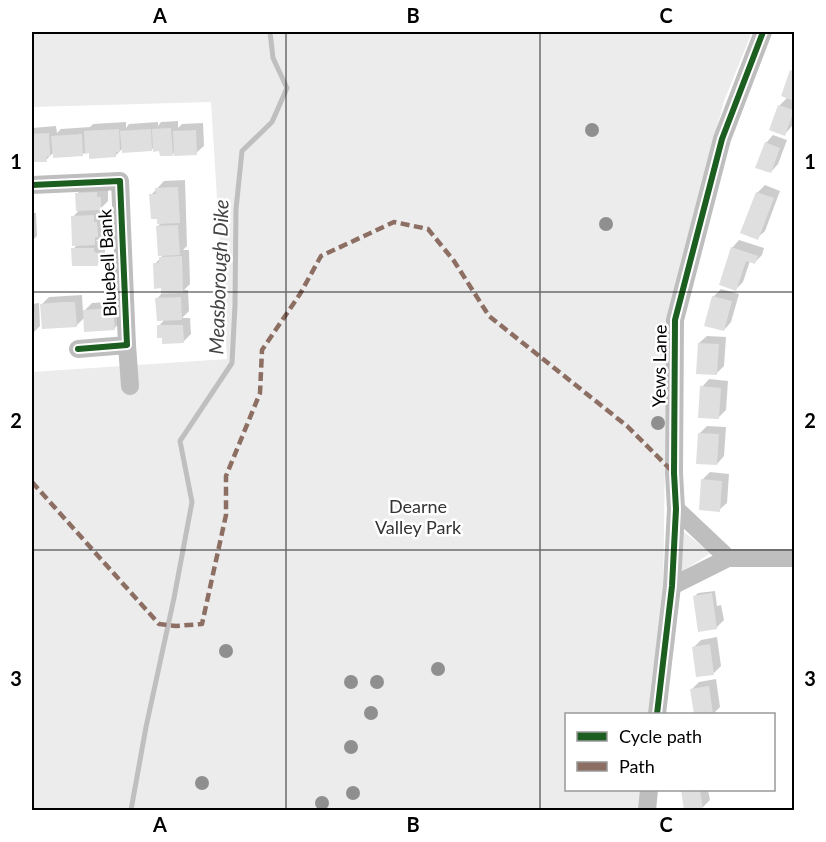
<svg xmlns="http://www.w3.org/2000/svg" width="826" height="842" font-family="Lato,sans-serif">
	<rect width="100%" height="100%" fill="#fff"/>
	<g fill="#ececec">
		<polygon points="32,32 752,32 724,101 667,319 663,599 650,714 566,714 566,790 642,790 639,810 32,810 32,372 227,359 211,102 32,107"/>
		<polygon points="680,529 711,553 681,572"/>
	</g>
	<g fill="#0003">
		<polygon points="794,68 794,119 792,126 785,134 771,129 780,105 788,97 792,71"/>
		<polygon points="178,121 178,128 182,124 203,123 204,146 196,153 176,151 172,155 155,146 151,150 123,148 115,156 90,152 82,154 54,152 46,160 32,161 32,128 56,126 57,133 61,129 90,127 93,124 126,122 126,128 129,124 158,122 158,126 161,122"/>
		<polygon points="773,135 787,140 778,164 771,172 766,143"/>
		<polygon points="185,180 187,246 183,250 189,250 190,284 184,290 188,290 189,311 182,318 190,318 191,334 183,342 159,326 165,319 157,299 162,293 155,264 164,254 158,226 162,222 151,195 164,181"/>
		<polygon points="765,185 780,191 765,231 757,238 757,193"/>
		<polygon points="84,186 108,190 108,201 101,208 101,215 104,215 105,228 102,231 102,236 96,241 101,241 101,245 105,246 105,257 97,264 73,249 78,244 73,217 80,209 77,194"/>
		<polygon points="32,213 36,213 37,236 32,241"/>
		<polygon points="739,240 764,248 762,255 755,262 750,261 743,282 736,289 732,248"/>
		<polygon points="721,289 739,294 731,322 724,330 713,297"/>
		<polygon points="82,295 83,312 92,303 120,301 121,321 114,329 85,317 76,326 42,304 49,297"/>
		<polygon points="39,303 40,326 32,334 32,304"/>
		<polygon points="707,336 726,337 724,366 716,374 699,343"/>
		<polygon points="709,379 728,381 726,410 719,417 702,387"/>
		<polygon points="707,426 726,427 724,456 717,464 699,434"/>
		<polygon points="710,472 729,474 727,503 719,510 702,480"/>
		<polygon points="715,591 717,606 721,605 724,620 716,628 695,596 698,593"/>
		<polygon points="717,637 721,666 714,673 693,648 701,640"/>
		<polygon points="716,679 720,707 713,714 695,714 692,689 699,682"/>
		<polygon points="683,790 708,790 710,800 702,808 686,810"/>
	</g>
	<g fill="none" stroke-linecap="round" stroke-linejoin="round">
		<polyline stroke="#bfbfbf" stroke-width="5" points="131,810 146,727 174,598 192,502 180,441 232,363 235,305 236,209 242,151 272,122 287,88 273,58 270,32"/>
	</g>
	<g fill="#dfdfdf">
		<polygon points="790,70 794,71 794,101 781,96"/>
		<polygon points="778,105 794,110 785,136 769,130"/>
		<polygon points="171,128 173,156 160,156 159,151 153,152 152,129"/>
		<polygon points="119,129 120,152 116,152 116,157 89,159 89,153 85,154 84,131"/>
		<polygon points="151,129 152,151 122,153 120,131"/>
		<polygon points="196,130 197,155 174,156 173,131"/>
		<polygon points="49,133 50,156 46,157 47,162 32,162 32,134"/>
		<polygon points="82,134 83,156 53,158 51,136"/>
		<polygon points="765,142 780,148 771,173 755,168"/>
		<polygon points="178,187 180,223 157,224 157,219 151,219 149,194 156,194 155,188"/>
		<polygon points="97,192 97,197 101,197 101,210 76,211 75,193"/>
		<polygon points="756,192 774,198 758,240 740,233"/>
		<polygon points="94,215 94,222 97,222 98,237 95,237 95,245 72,246 71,216"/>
		<polygon points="178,225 180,255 158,256 156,226"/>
		<polygon points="731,247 758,256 755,264 746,261 736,291 719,285"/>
		<polygon points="71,248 94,248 94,252 98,253 98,266 72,266"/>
		<polygon points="182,256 183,293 161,294 161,288 154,289 153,263 159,263 159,257"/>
		<polygon points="712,296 732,301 724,331 704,326"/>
		<polygon points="181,297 182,320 157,321 155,298"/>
		<polygon points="63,302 75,302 77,327 42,329 40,304"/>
		<polygon points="113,308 115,330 84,332 83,310"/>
		<polygon points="157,325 183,325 184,343 162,344 162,338 157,338"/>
		<polygon points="793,327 794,327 794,344 792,344"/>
		<polygon points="698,343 719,344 717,375 696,374"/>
		<polygon points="700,386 721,388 719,419 698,418"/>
		<polygon points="698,433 719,434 717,465 696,464"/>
		<polygon points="701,479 722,481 720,512 699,510"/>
		<polygon points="712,593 717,629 698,632 693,596"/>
		<polygon points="710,644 714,675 696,677 692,647"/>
		<polygon points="709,686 713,714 694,714 690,689"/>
		<polygon points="681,790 700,790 703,809 684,810"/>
	</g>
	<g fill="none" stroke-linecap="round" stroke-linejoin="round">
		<g stroke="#bebebe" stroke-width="18">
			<polyline points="32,185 120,181 127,345 78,349"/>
			<polyline points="127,345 130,386"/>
			<polyline points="676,509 728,558"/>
			<polyline points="672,586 728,558 794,558"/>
			<polyline points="657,714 672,586 676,509 674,473 675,320 722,139 763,32"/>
			<polyline points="647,810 649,790"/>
		</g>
		<polyline stroke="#8d6e63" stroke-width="4.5" stroke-dasharray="9 4.5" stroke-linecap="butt" points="32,482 159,624 176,626 202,624 226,515 226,476 260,393 262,350 300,294 321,256 394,222 428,229 454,261 489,316 627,426 674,473"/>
		<g stroke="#fff" stroke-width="10">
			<g id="cycleway">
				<polyline points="32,185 120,181 127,345 78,349"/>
				<polyline points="657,714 672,586 676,509 674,473 675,320 722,139 763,32"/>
			</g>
		</g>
		<use href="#cycleway" stroke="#1b5e20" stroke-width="6"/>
	</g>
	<g fill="#8f8f8f">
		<circle cx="592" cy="130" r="7"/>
		<circle cx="606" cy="224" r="7"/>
		<circle cx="658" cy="423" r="7"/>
		<circle cx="226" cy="651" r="7"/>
		<circle cx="438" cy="669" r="7"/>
		<circle cx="351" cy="682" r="7"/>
		<circle cx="377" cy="682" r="7"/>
		<circle cx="371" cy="713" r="7"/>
		<circle cx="351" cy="747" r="7"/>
		<circle cx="202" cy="783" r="7"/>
		<circle cx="353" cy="793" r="7"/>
		<circle cx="322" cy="803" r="7"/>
	</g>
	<path fill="none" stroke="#000" stroke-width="1.5" stroke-opacity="0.55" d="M 286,32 L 286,810M 540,32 L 540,810M 32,292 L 794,292M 32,550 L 794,550"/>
	<g text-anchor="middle" stroke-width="5" stroke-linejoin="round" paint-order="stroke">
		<g font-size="18" fill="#000" stroke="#fff">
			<text transform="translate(108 263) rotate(-93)" y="6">Bluebell Bank</text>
			<text transform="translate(660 366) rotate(-89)" y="6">Yews Lane</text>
		</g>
		<g font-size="18" fill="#333" stroke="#fff">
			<text x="418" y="513">Dearne<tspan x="418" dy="21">Valley Park</tspan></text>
		</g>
		<g font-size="20" font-style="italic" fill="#444" stroke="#fff">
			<text transform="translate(219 277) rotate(-88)" y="7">Measborough Dike</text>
		</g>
	</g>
	<rect width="826" height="842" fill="none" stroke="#ffffff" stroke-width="66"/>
	<rect x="565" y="713" width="210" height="78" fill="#ffffff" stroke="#999999" stroke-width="1.5"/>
	<rect x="577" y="732" width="30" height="9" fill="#1b5e20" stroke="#999999" stroke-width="1.5"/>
	<text x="619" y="743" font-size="18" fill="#000000">Cycle path</text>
	<rect x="577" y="762" width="30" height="9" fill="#8d6e63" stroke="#999999" stroke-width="1.5"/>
	<text x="619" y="773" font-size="18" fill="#000000">Path</text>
	<rect x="33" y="33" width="760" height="776" fill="none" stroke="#000" stroke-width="2"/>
	<g font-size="20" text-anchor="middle" font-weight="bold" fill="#000">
		<text x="160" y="23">A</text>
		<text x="413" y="23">B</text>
		<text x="666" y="23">C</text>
		<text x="16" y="169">1</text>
		<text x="810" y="169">1</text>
		<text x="16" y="428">2</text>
		<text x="810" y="428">2</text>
		<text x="16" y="686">3</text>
		<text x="810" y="686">3</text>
		<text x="160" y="832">A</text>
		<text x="413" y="832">B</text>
		<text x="666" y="832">C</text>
	</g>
</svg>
